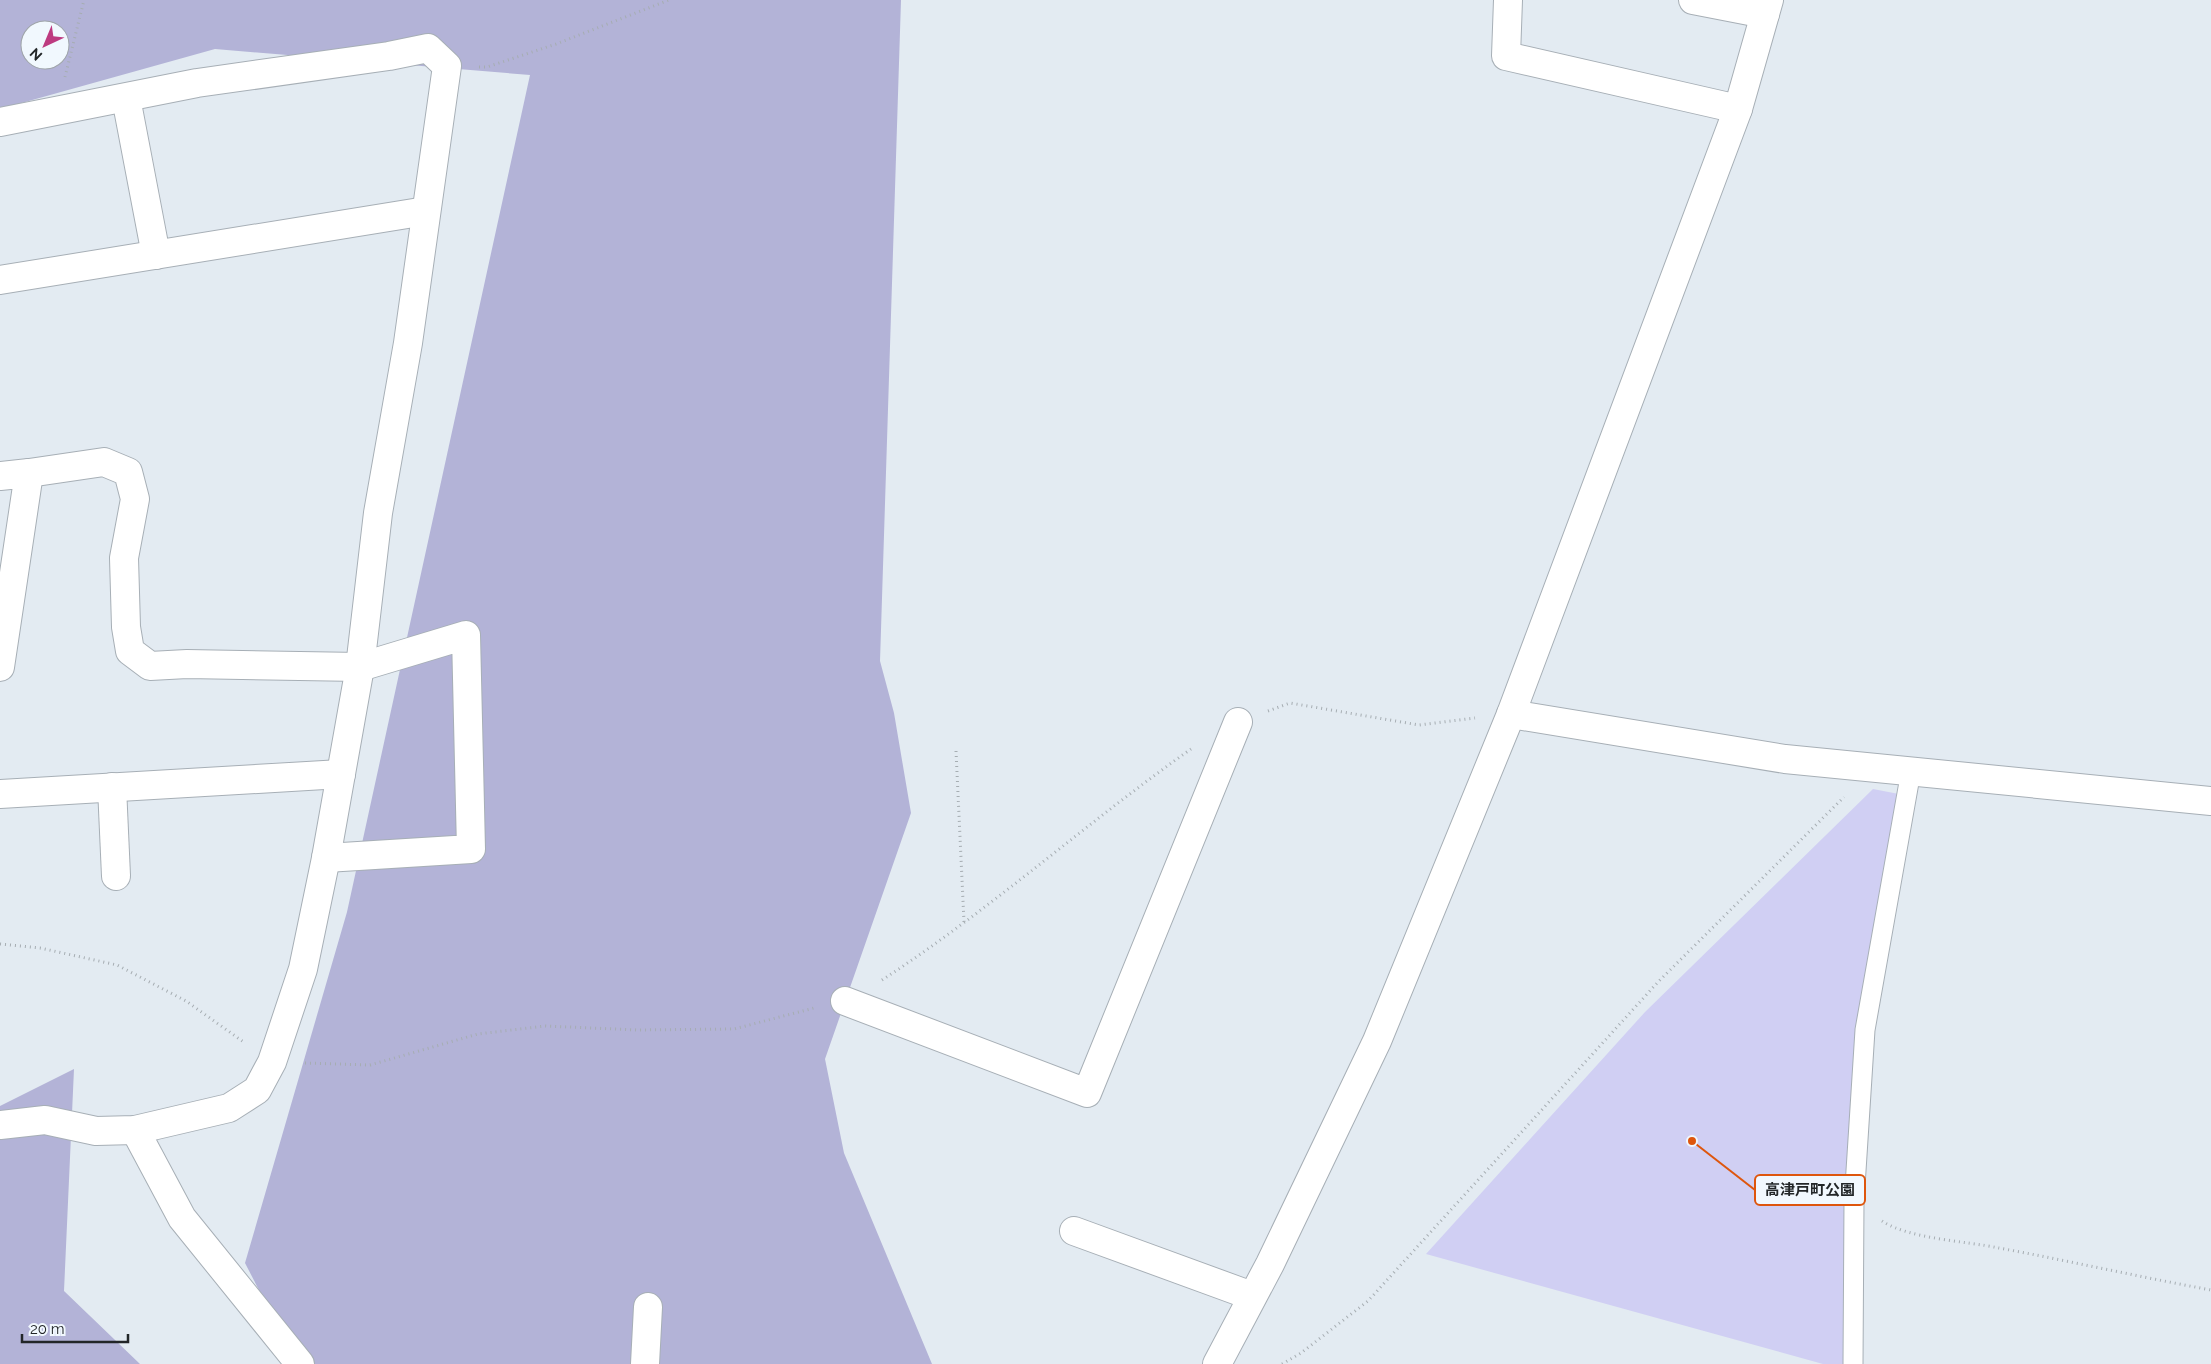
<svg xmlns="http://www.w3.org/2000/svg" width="2211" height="1364" font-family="Raleway,'Noto Sans JP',sans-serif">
	<rect width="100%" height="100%" fill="#e3ebf2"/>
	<polygon fill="#d0cff3" points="1873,789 1904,795 1859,1029 1847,1364 1823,1364 1426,1254 1645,1012"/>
	<g fill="#b3b3d7" fill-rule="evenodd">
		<path d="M 0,0 L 901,0 L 880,661 L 894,713 L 911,813 L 825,1059 L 844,1153 L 932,1364 L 297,1364 L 245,1263 L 347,912 L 530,75 L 215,49 L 0,109 ZM 30,30 L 60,30 L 60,60 L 30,60 Z"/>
		<polygon points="74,1069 64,1291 140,1364 0,1364 0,1106"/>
	</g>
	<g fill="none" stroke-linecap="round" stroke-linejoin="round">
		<g stroke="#a7afb6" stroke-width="21">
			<polyline id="lane" points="1853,1364 1854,1202 1865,1030 1911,771"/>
		</g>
		<g stroke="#a7afb6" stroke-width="30">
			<g id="street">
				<polyline points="1508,0 1506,56 1738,109"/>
				<polyline points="1693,0 1765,14"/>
				<polyline points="126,98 156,255"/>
				<polyline points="0,122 197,83 389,56 428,48 447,66 408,343 378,513 360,667 326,858 303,969 272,1062 257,1090 229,1108 135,1130 96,1131 45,1120 0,1125"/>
				<polyline points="0,280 426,211"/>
				<polyline points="29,473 104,462 128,472 135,499 124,558 126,627 130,651 150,666 187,664 360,667 466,635 471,849 326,858"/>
				<polyline points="0,476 29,473 0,667"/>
				<polyline points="1511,714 1785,759 2211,801"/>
				<polyline points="112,787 116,876"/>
				<polyline points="0,794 341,774"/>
				<polyline points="845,1001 1087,1093 1238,722"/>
				<polyline points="135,1130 182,1218 300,1364"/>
				<polyline points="1074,1231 1252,1296"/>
				<polyline points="645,1364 648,1307"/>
				<polyline points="1217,1364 1270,1264 1377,1041 1511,714 1738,109 1769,0"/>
			</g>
		</g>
		<g stroke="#a6adb2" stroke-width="3" stroke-dasharray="1 4" stroke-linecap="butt">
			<polyline points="479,67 487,67 556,44 669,0"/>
			<polyline points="65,77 84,0"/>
			<polyline points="1268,711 1290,703 1419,725 1475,718"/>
			<polyline points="956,751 964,922"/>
			<polyline points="0,944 40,948 117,965 186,1001 245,1043"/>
			<path d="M 882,980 C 990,910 1086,823 1191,749"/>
			<polyline points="305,1063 370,1065 478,1034 545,1026 638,1030 734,1029 814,1008"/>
			<path d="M 1882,1221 C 1909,1239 1966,1241 1999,1248 C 2070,1261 2140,1277 2211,1290"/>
			<polyline points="1282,1364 1301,1353 1368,1301 1658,982 1844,797"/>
		</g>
		<use href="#lane" stroke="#fff" stroke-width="19"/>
		<use href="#street" stroke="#fff" stroke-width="28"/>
	</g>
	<path fill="none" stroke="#de560d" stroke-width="2" d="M1692 1141L1755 1190"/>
	<circle fill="#de560d" stroke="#f1f8fe" stroke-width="2" cx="1692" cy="1141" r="5"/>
	<rect fill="#f1f8fe" stroke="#de560d" stroke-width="2" x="1755" y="1175" width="110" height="30" rx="5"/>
	<g font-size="15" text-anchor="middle" font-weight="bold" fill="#222628">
		<text x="1810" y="1195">高津戸町公園</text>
	</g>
	<g transform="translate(45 45) rotate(224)"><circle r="24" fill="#f1f8fe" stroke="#9ea4a8"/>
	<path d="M0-4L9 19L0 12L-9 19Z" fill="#bd3a80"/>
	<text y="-8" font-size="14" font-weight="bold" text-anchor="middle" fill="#222628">N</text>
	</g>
	<path d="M22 1334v8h106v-8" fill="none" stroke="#222628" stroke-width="2.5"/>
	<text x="30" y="1334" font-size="15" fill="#222628" stroke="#f1f8fe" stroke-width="4" paint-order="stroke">20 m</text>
</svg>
